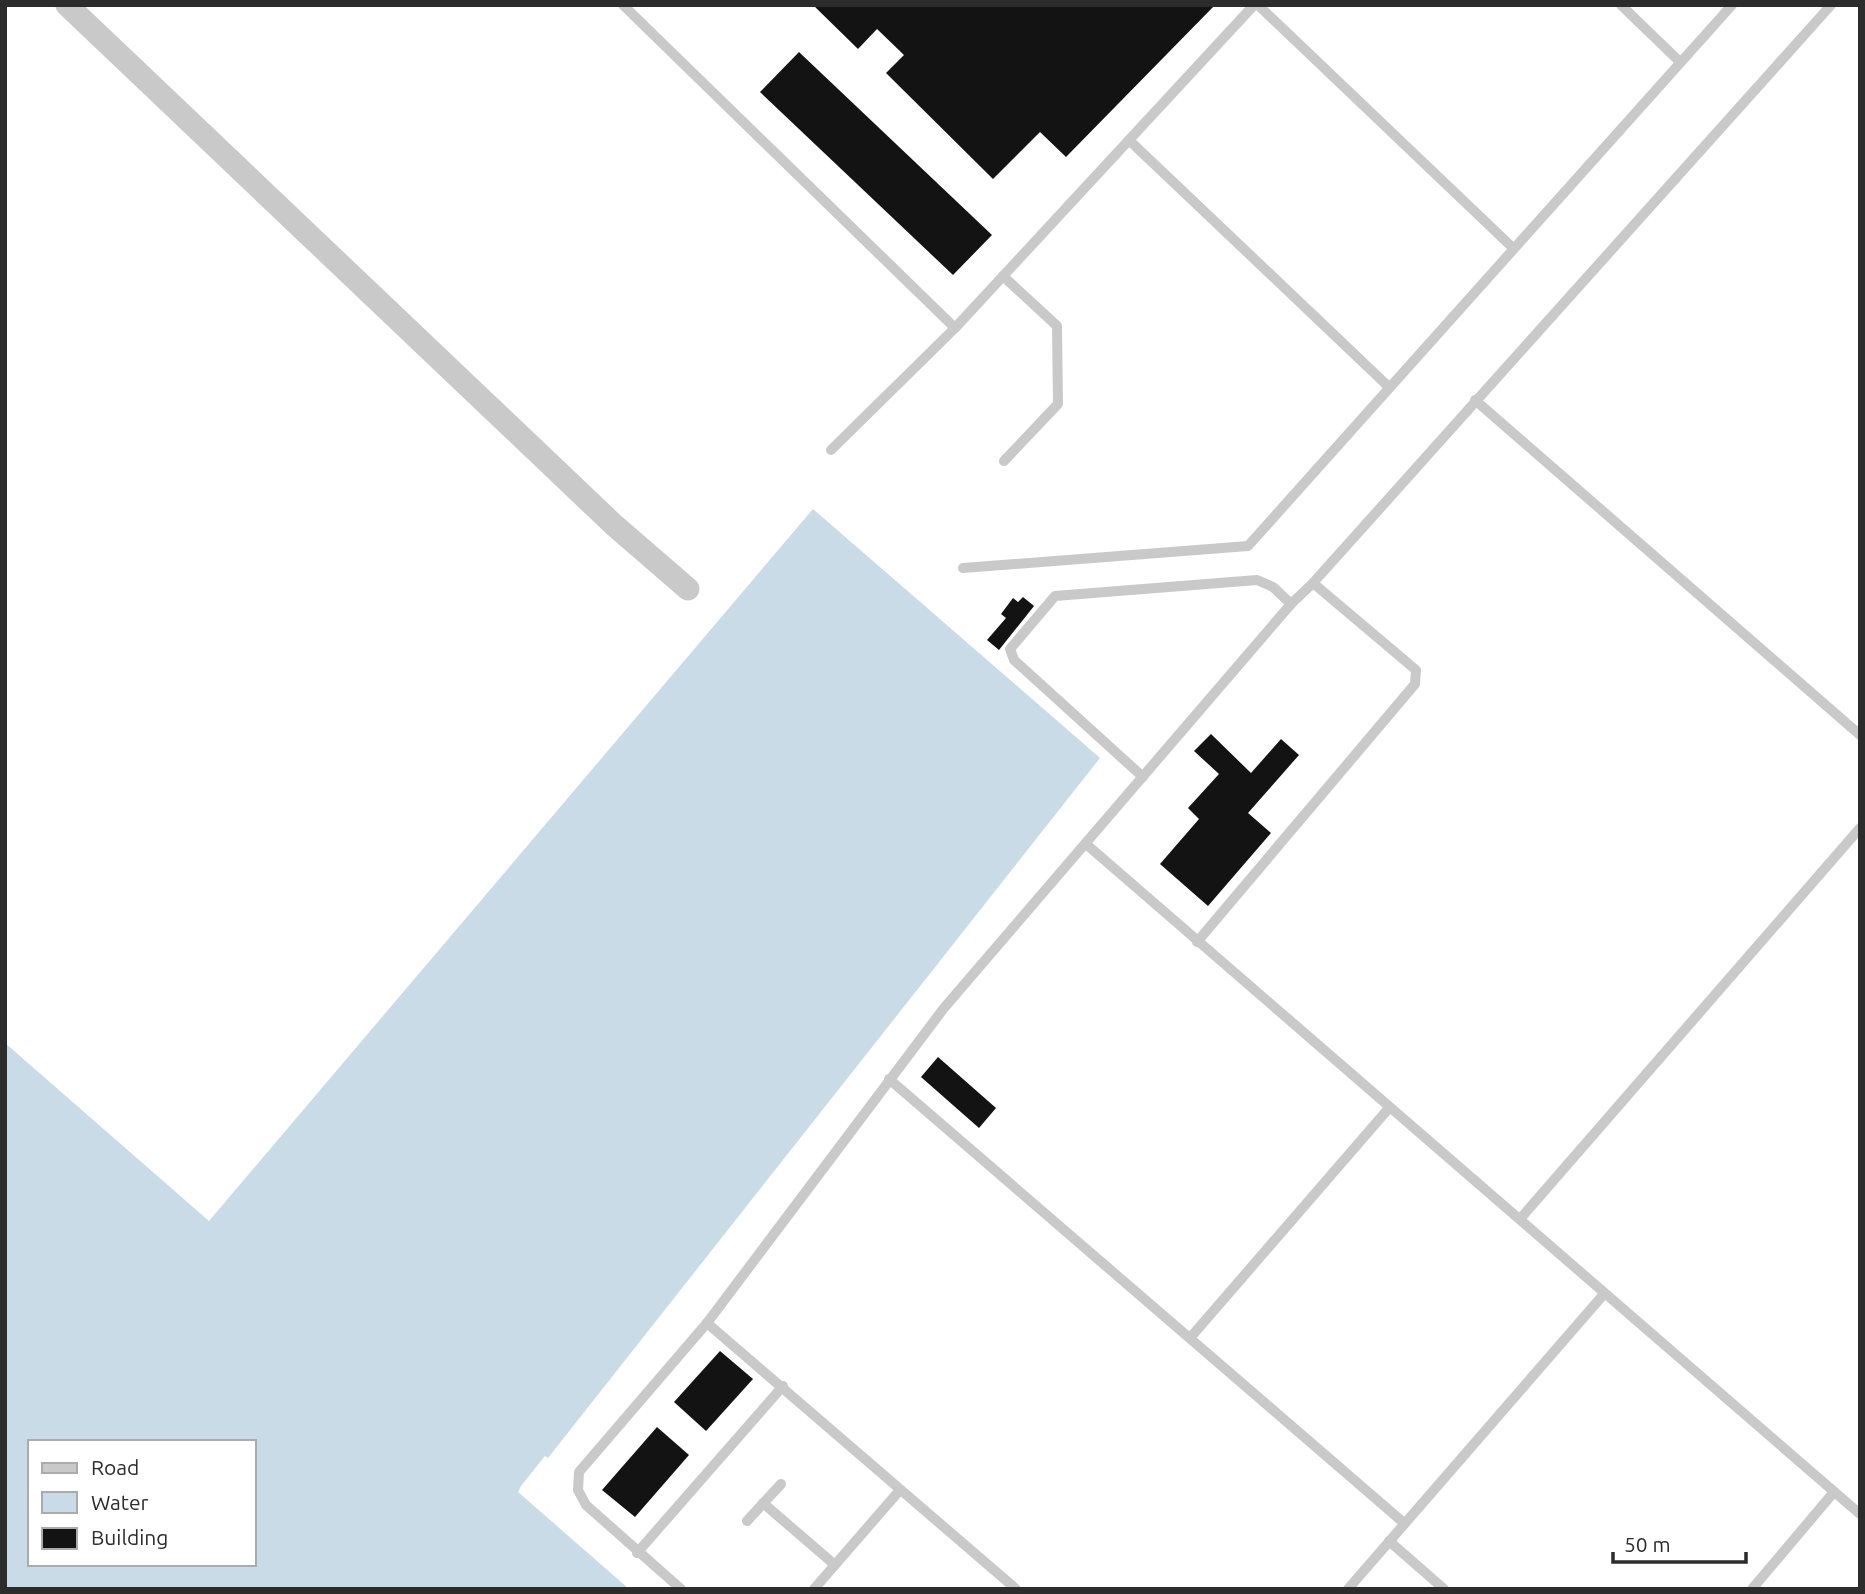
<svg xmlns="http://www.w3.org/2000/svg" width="1865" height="1594" font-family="Ubuntu,sans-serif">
	<rect width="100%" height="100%" fill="#fff"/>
	<path fill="#c9dbe7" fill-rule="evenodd" d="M 813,509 L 1100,758 L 548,1458 L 545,1456 L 521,1486 L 518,1492 L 629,1589 L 5,1589 L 5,1043 L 209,1221 ZM 30,1442 L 254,1442 L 254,1564 L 30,1564 Z"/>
	<g fill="#131313">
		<polygon points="813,5 1215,5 1066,157 1040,132 993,179 886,73 904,55 877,29 858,49"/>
		<polygon points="799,52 992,235 953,275 760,92"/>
		<polygon points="1023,597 1034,606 999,650 987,640 1006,618 1001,614 1013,598 1018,602"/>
		<polygon points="1211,734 1251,773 1281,739 1299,755 1248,813 1271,833 1208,906 1160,864 1199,819 1188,808 1219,774 1194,751"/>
		<polygon points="938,1057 996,1108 979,1128 921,1077"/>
		<polygon points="720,1351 753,1379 706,1431 674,1402"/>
		<polygon points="657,1427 689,1455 635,1517 602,1490"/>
	</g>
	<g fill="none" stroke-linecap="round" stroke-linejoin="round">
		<g stroke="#c9c9c9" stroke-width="10">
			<polyline points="623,5 955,328"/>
			<polyline points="1258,5 1513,248"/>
			<polyline points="1621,5 1680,62"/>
			<polyline points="1129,140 1389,387"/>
			<polyline points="1003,276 1057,326 1058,404 1004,461"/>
			<polyline points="1475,400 1860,735"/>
			<polyline points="831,450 955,328 1254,5"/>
			<polyline points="963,568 1248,546 1732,5"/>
			<polyline points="1143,777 1014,660 1010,649 1055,596 1257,580 1273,587 1291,604"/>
			<polyline points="1086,844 1860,1514"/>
			<polyline points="1197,942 1415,684 1416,670 1313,583"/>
			<polyline points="889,1079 1404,1523"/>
			<polyline points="1520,1219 1860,828"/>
			<polyline points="707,1323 1016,1589"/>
			<polyline points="1190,1338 1389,1108"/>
			<polyline points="763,1503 835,1565"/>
			<polyline points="747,1521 781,1484"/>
			<polyline points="1389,1541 1444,1589"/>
			<polyline points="637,1553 783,1386"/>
			<polyline points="681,1589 586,1505 578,1490 579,1472 707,1323 944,1008 1291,604 1313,583 1831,5"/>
			<polyline points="814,1589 900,1490"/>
			<polyline points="1348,1589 1604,1294"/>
			<polyline points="1752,1589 1834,1492"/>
		</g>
		<polyline stroke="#c9c9c9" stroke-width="23" points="67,5 614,525 688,589"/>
	</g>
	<rect width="1865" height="1594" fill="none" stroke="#2c2c2c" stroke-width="14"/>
	<rect x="28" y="1440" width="228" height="126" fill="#ffffff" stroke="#ababab" stroke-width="2"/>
	<rect x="42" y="1463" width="35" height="10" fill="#c9c9c9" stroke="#ababab" stroke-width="2"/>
	<text x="91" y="1475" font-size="21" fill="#2c2c2c">Road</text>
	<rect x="42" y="1492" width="35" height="21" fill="#c9dbe7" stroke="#ababab" stroke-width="2"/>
	<text x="91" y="1510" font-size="21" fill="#2c2c2c">Water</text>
	<rect x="42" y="1528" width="35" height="21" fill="#131313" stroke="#ababab" stroke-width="2"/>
	<text x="91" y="1545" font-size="21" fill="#2c2c2c">Building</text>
	<path d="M1613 1552v10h133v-10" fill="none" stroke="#2c2c2c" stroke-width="3.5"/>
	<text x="1624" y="1552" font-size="21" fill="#2c2c2c" stroke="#ffffff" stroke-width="5" paint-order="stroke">50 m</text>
</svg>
